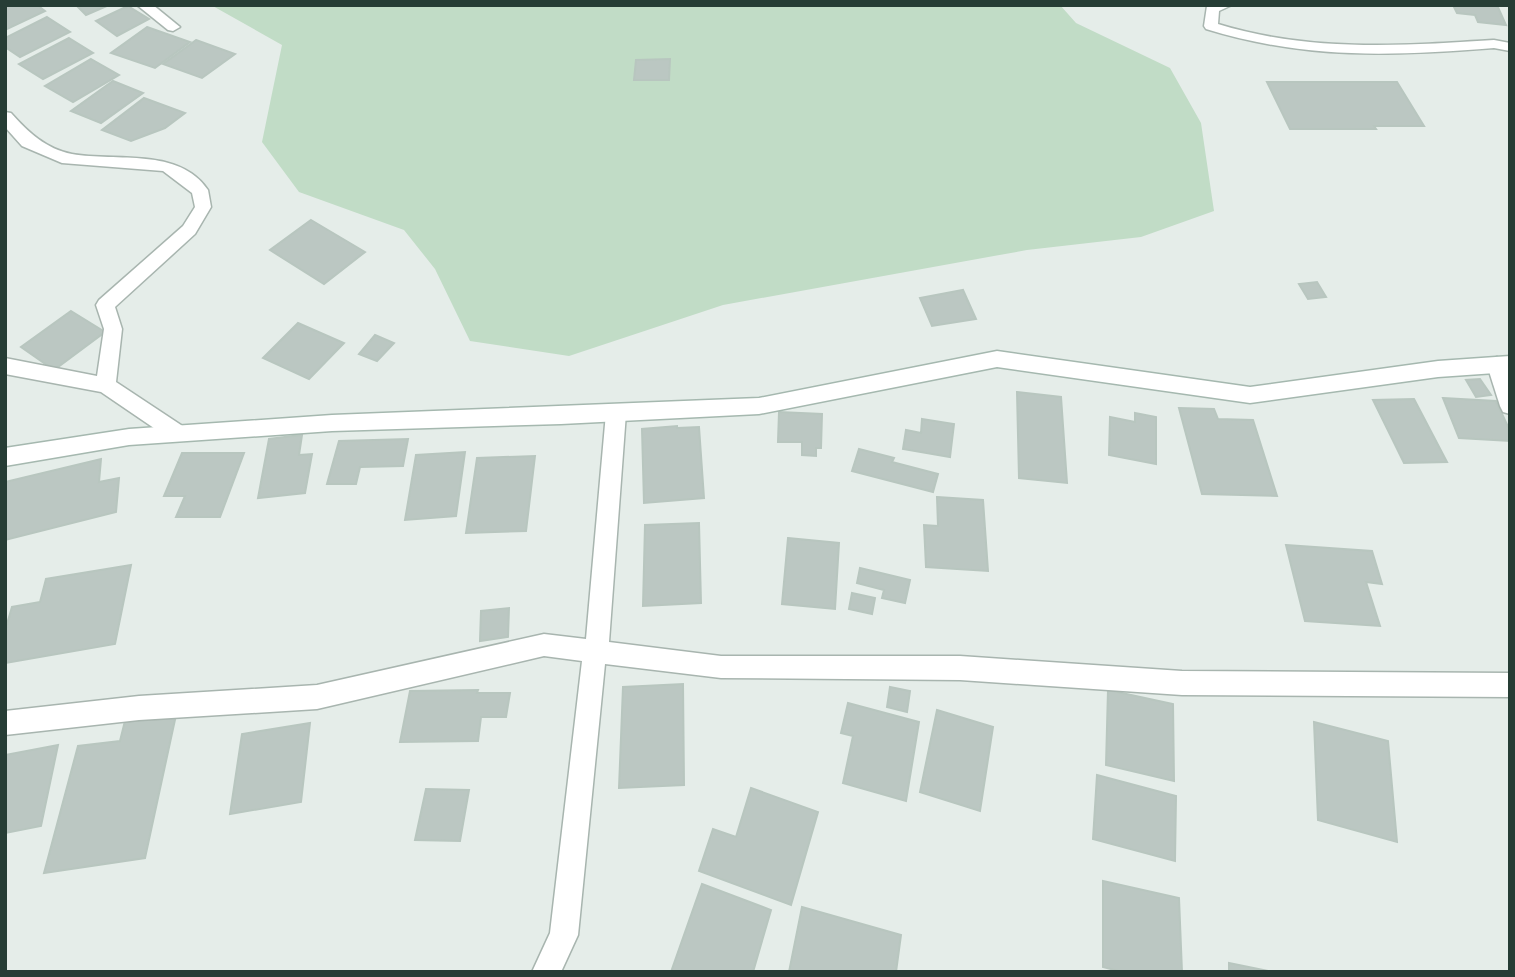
<svg xmlns="http://www.w3.org/2000/svg" width="1515" height="977" font-family="'Noto Sans',sans-serif">
	<rect width="100%" height="100%" fill="#e5ede9"/>
	<polygon fill="#c1dcc6" points="211,5 1060,5 1076,23 1170,68 1201,123 1214,211 1141,237 1027,250 723,305 569,356 470,341 435,269 404,230 299,192 262,142 282,45"/>
	<g fill="#bbc7c2" stroke="#b8c6bf" stroke-width="2">
		<polygon points="5,5 37,5 45,11 5,30"/>
		<polygon points="76,5 109,5 86,15"/>
		<polygon points="1453,5 1497,5 1506,25 1478,22 1475,15 1457,13"/>
		<polygon points="128,6 149,19 117,36 96,21"/>
		<polygon points="47,17 70,32 20,57 5,47 5,38"/>
		<polygon points="147,27 190,42 155,68 111,53"/>
		<polygon points="69,38 93,53 43,79 19,64"/>
		<polygon points="196,40 235,54 202,78 163,64"/>
		<polygon points="91,59 119,75 73,102 45,86"/>
		<polygon points="670,59 669,80 634,80 636,60"/>
		<polygon points="113,81 143,93 101,123 71,111"/>
		<polygon points="1267,82 1397,82 1424,126 1374,126 1376,129 1290,129"/>
		<polygon points="144,98 185,113 165,128 131,141 102,130"/>
		<polygon points="311,220 365,252 324,284 270,250"/>
		<polygon points="1317,282 1326,297 1308,299 1299,284"/>
		<polygon points="963,290 976,319 932,326 920,298"/>
		<polygon points="71,311 105,332 54,370 21,347"/>
		<polygon points="298,323 344,343 309,379 263,358"/>
		<polygon points="375,335 394,343 377,361 359,354"/>
		<polygon points="1480,379 1491,395 1476,397 1466,380"/>
		<polygon points="1017,392 1061,397 1067,483 1019,478"/>
		<polygon points="1443,398 1496,401 1510,431 1510,441 1459,438"/>
		<polygon points="1414,399 1447,462 1404,463 1373,400"/>
		<polygon points="1179,408 1214,409 1218,419 1253,420 1277,496 1202,494"/>
		<polygon points="779,412 822,414 821,448 816,448 816,456 802,455 802,442 778,442"/>
		<polygon points="1135,413 1156,417 1156,464 1109,455 1110,417 1135,422"/>
		<polygon points="922,419 954,424 950,457 903,449 906,430 921,433"/>
		<polygon points="677,426 677,428 699,427 704,498 644,503 642,429"/>
		<polygon points="302,435 299,455 312,454 305,493 258,498 269,439"/>
		<polygon points="408,439 403,466 360,467 356,484 327,484 339,441"/>
		<polygon points="859,449 894,458 892,462 938,474 933,492 852,471"/>
		<polygon points="465,452 456,516 405,520 416,455"/>
		<polygon points="182,453 244,453 220,517 176,517 185,496 164,496"/>
		<polygon points="535,456 526,531 466,533 477,458"/>
		<polygon points="101,459 99,482 119,478 116,512 5,540 5,482"/>
		<polygon points="937,497 983,500 988,571 926,567 924,525 938,526"/>
		<polygon points="699,523 701,603 643,606 645,525"/>
		<polygon points="788,538 839,543 835,609 782,604"/>
		<polygon points="1286,545 1372,551 1382,584 1366,582 1380,626 1305,621"/>
		<polygon points="131,565 115,644 5,663 5,631 12,607 40,602 46,579"/>
		<polygon points="860,568 910,580 905,603 882,598 884,590 857,583"/>
		<polygon points="852,593 875,598 872,614 849,609"/>
		<polygon points="509,608 508,637 480,641 481,611"/>
		<polygon points="683,684 684,785 619,788 623,687"/>
		<polygon points="890,687 910,691 907,712 887,707"/>
		<polygon points="478,690 477,693 510,693 506,717 481,717 478,741 400,742 410,691"/>
		<polygon points="1108,690 1173,704 1174,781 1106,765"/>
		<polygon points="848,703 919,722 906,801 843,783 853,736 841,733"/>
		<polygon points="937,710 993,727 980,811 920,792"/>
		<polygon points="176,715 145,858 44,873 78,746 120,741 125,721"/>
		<polygon points="1314,722 1388,741 1397,842 1318,820"/>
		<polygon points="310,723 301,802 230,814 242,734"/>
		<polygon points="58,745 41,826 5,833 5,755"/>
		<polygon points="1097,775 1176,796 1175,861 1093,839"/>
		<polygon points="751,788 818,812 791,905 699,871 713,829 736,837"/>
		<polygon points="426,789 469,790 460,841 415,840"/>
		<polygon points="1103,881 1179,898 1182,972 1122,972 1103,967"/>
		<polygon points="702,884 771,910 753,972 671,972"/>
		<polygon points="802,907 901,935 896,972 789,972"/>
		<polygon points="1229,963 1273,972 1229,972"/>
	</g>
	<g fill="none" stroke-linecap="round" stroke-linejoin="round">
		<g stroke="#a8b5af" stroke-width="3">
			<g id="minor">
				<polygon points="137,5 153,5 180,27 173,31 168,30"/>
				<path d="M 1232,5 L 1219,11 L 1218,24 C 1309,52 1400,46 1494,40 L 1510,43 L 1510,51 L 1494,48 C 1391,56 1307,60 1206,29 L 1204,26 L 1207,6 Z"/>
				<path d="M 5,112 L 11,113 C 28,132 46,149 72,154 C 117,162 179,147 208,190 L 211,207 L 195,234 L 115,307 L 122,329 L 116,382 L 184,427 L 187,433 L 184,439 L 177,441 L 170,439 L 101,392 L 5,374 L 5,358 L 97,376 L 104,329 L 96,305 L 99,300 L 183,226 L 195,207 L 192,193 L 163,171 L 62,163 L 22,146 L 5,127 Z"/>
				<polygon points="1497,357 1504,360 1510,375 1510,414 1503,412 1500,406 1487,365 1490,360"/>
				<polygon points="616,405 623,407 626,413 609,642 721,656 960,656 1182,671 1510,673 1510,697 1182,695 960,680 721,678 605,664 578,935 561,972 532,972 550,933 582,661 544,656 317,709 139,720 5,735 5,711 139,696 317,685 544,634 586,639 606,413 609,407"/>
			</g>
		</g>
		<g stroke="#a5b8af" stroke-width="3">
			<polygon id="secondary" points="997,351 1250,387 1438,361 1510,356 1510,372 1438,377 1250,403 997,367 759,414 561,424 332,431 129,445 5,466 5,448 129,429 332,415 759,398"/>
		</g>
		<use href="#minor" fill="#fff" fill-rule="evenodd"/>
		<use href="#secondary" fill="#fff" fill-rule="evenodd"/>
	</g>
	<rect width="1515" height="977" fill="none" stroke="#263d35" stroke-width="14"/>
</svg>
